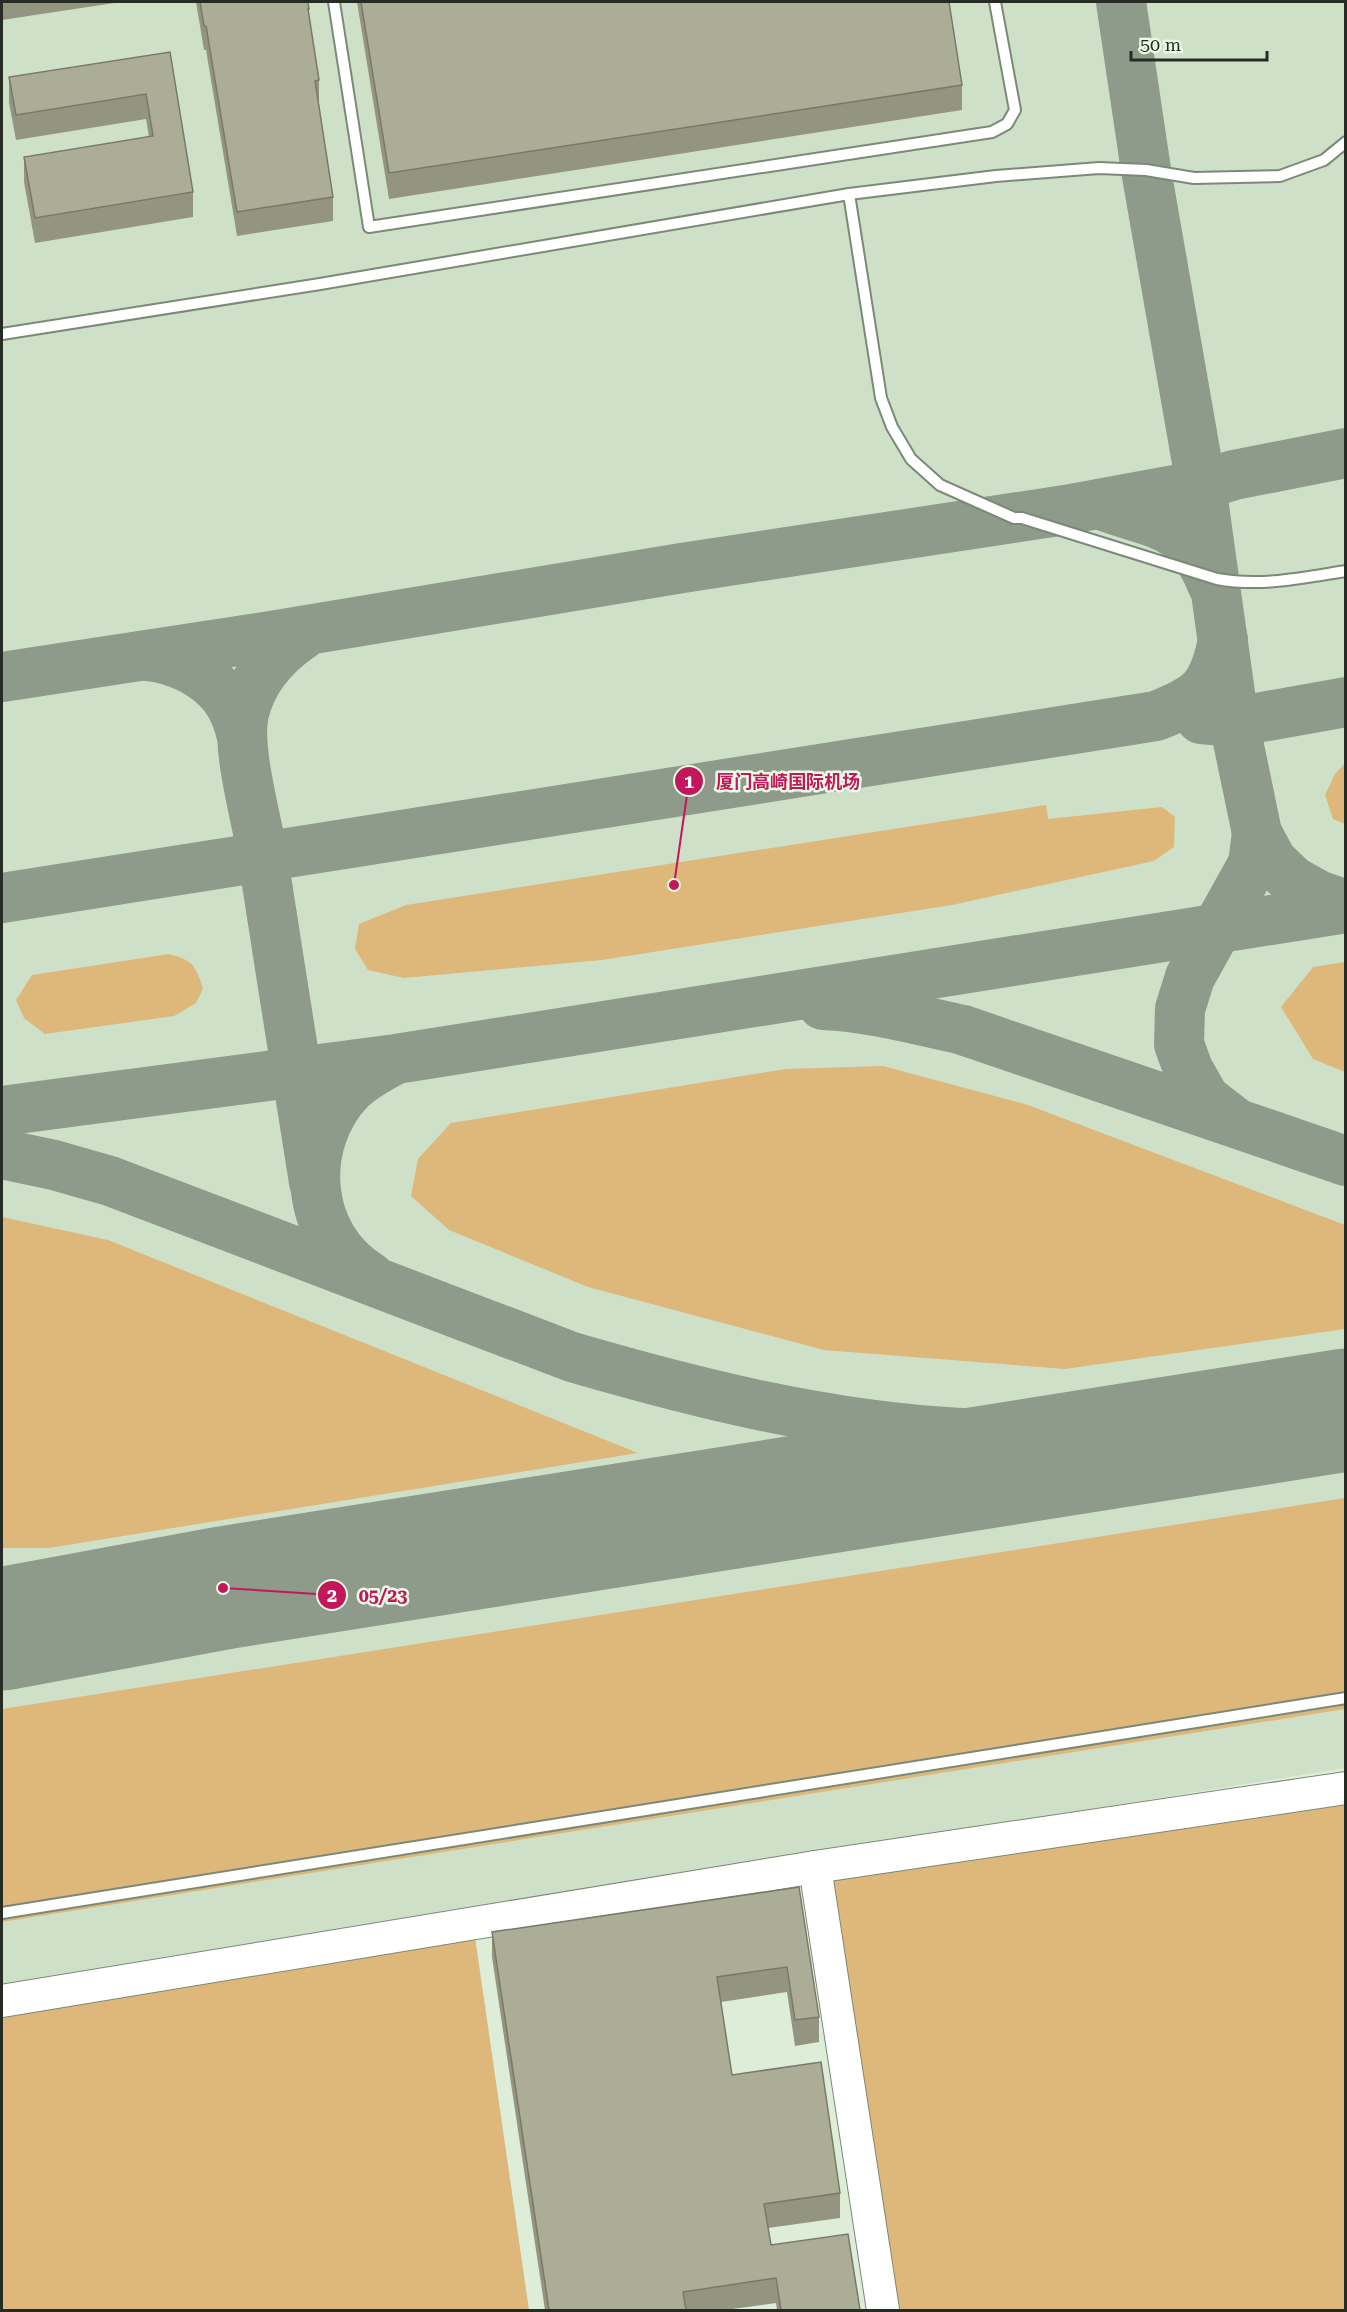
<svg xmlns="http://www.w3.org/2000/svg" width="1347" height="2312" font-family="'Roboto Serif','Noto Sans SC',serif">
	<rect width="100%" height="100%" fill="#ddedd8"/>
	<polygon fill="#cee1c8" points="2,2 1345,2 1345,1768 2,1985"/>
	<g fill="#ddb87a">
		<polygon points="1345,763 1345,824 1333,819 1325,795 1335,774"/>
		<polygon points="1046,805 1048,819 1162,807 1175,817 1174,847 1154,861 952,905 602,960 404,978 368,970 355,949 359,924 406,905"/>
		<path d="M 169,954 C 193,960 196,966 203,989 L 196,1003 L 174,1016 L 45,1034 L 24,1018 L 16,1000 L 32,975 Z"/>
		<polygon points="1345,962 1346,962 1345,1072 1313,1059 1281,1007 1313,967"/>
		<polygon points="883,1066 1028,1105 1345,1225 1345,1329 1065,1369 824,1350 588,1287 449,1230 411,1196 418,1159 451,1123 786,1069"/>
		<polygon points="2,1217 108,1240 638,1453 49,1548 2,1548"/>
		<polygon points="1345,1498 1345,1709 2,1922 2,1709"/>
		<polygon points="1345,1788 1345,2310 883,2310 815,1867"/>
		<polygon points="473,1923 529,2310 2,2310 2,2005"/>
	</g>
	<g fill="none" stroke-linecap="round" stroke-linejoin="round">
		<g stroke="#8e9a8a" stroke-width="50">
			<polyline points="1121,2 1146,170 1201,485 1234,722 1257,833 1272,861 1293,881 1318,895 1346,905"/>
			<path d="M 1101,505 C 1158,526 1187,521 1212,584"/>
			<path d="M 302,635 C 274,654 252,679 244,713 C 236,750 257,819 263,858 C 280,966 296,1074 314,1182"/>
			<path d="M 147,656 C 163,657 177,662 191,669 C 221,685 235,705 242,737"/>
			<polyline points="2,677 271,636 682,568 1065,510 1201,485 1234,475 1346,453"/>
			<polyline points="1201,719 1234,722 1346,702"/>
			<path d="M 2,898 L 1156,716 C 1202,698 1213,689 1223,640"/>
			<path d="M 823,1005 C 871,1007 917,1020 963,1030 L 1346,1161"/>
			<polyline points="2,1111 396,1059 1346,908"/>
			<polyline points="1232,1120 1205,1099 1188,1069 1179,1044 1180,1009 1190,977 1253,864 1257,833"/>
			<path d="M 2,1154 L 54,1165 L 110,1181 L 572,1357 C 699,1394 828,1426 961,1433 C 1039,1438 1119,1434 1198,1433"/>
			<path d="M 370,1277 C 304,1237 298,1143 350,1089 C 362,1077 378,1069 392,1061"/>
			<polyline points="2,1612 91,1609 223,1588"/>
		</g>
		<polyline stroke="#8e9a8a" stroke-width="123" points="2,1629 223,1588 1346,1410"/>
		<g stroke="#7b8977" stroke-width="14">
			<g id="lane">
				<polyline points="334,2 369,227 992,132 1007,124 1015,110 995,2"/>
				<path d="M 849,194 L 881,398 L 892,427 L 911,459 L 940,485 L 1014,518 L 1022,518 L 1217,579 C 1261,587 1302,578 1346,571"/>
				<polyline points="2,334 320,284 849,194 996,176 1099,168 1146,170 1194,178 1280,176 1324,160 1346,142"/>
				<polyline points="2,1913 1346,1698"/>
			</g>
		</g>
		<g stroke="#7b8977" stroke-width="34">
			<g id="secondary">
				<polyline points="815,1867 883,2310"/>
				<polyline points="2,2001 815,1867 1346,1788"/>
			</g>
		</g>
		<use href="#lane" stroke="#fff" stroke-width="10"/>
		<use href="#secondary" stroke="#fff" stroke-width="32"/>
	</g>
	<g fill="#949581">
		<polygon points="2,2 121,2 2,20"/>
		<polygon points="196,2 308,2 309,9 309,20 319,80 319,104 333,197 333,221 237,236 206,50 204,50"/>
		<polygon points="357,2 949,2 962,85 962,110 389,199"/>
		<polygon points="170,52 193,192 193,217 35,243 24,182 24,157 149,137 146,119 16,140 9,103 9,77"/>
		<polygon points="799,1887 819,2017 819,2042 795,2046 787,1992 721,2002 732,2075 840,2193 840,2218 768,2228 771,2245 860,2310 777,2310 776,2303 725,2310 545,2310 492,1957 492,1932"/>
	</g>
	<g fill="#acad96" stroke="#787969" stroke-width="1.5">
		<polygon points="200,2 308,2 309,9 308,9 319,80 315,81 333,197 237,212 206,26 204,26"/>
		<polygon points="361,2 949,2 962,85 389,173"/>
		<polygon points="170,52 193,192 35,218 24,157 153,136 146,94 16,115 9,77"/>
		<polygon points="799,1887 819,2017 795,2020 787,1967 717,1977 732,2075 821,2062 840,2193 764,2204 771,2245 848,2234 860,2310 781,2310 776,2278 683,2292 686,2310 549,2310 492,1932"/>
	</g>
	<path fill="none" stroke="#c2185b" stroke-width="2" d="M674 885L689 781M223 1588L332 1595"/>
	<g fill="#c2185b" stroke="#eafae5" stroke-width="2">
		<circle cx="674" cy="885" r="6"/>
		<circle cx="223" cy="1588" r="6"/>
		<circle cx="689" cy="781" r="15"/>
		<circle cx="332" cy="1595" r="15"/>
	</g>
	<g font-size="18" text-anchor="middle" font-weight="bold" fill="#fff">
		<text x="689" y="788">1</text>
		<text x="332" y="1602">2</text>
	</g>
	<g font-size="18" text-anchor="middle" font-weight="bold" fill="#c2185b" stroke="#eafae5" stroke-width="5" stroke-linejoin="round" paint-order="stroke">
		<text x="788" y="788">厦门高崎国际机场</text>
		<text x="383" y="1602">05/23</text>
	</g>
	<rect width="1347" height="2312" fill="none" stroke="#262c24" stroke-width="6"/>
	<path d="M1131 51v9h136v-9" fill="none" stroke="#262c24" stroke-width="3"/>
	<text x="1140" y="51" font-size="18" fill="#262c24" stroke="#eafae5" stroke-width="4.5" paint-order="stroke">50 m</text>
</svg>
